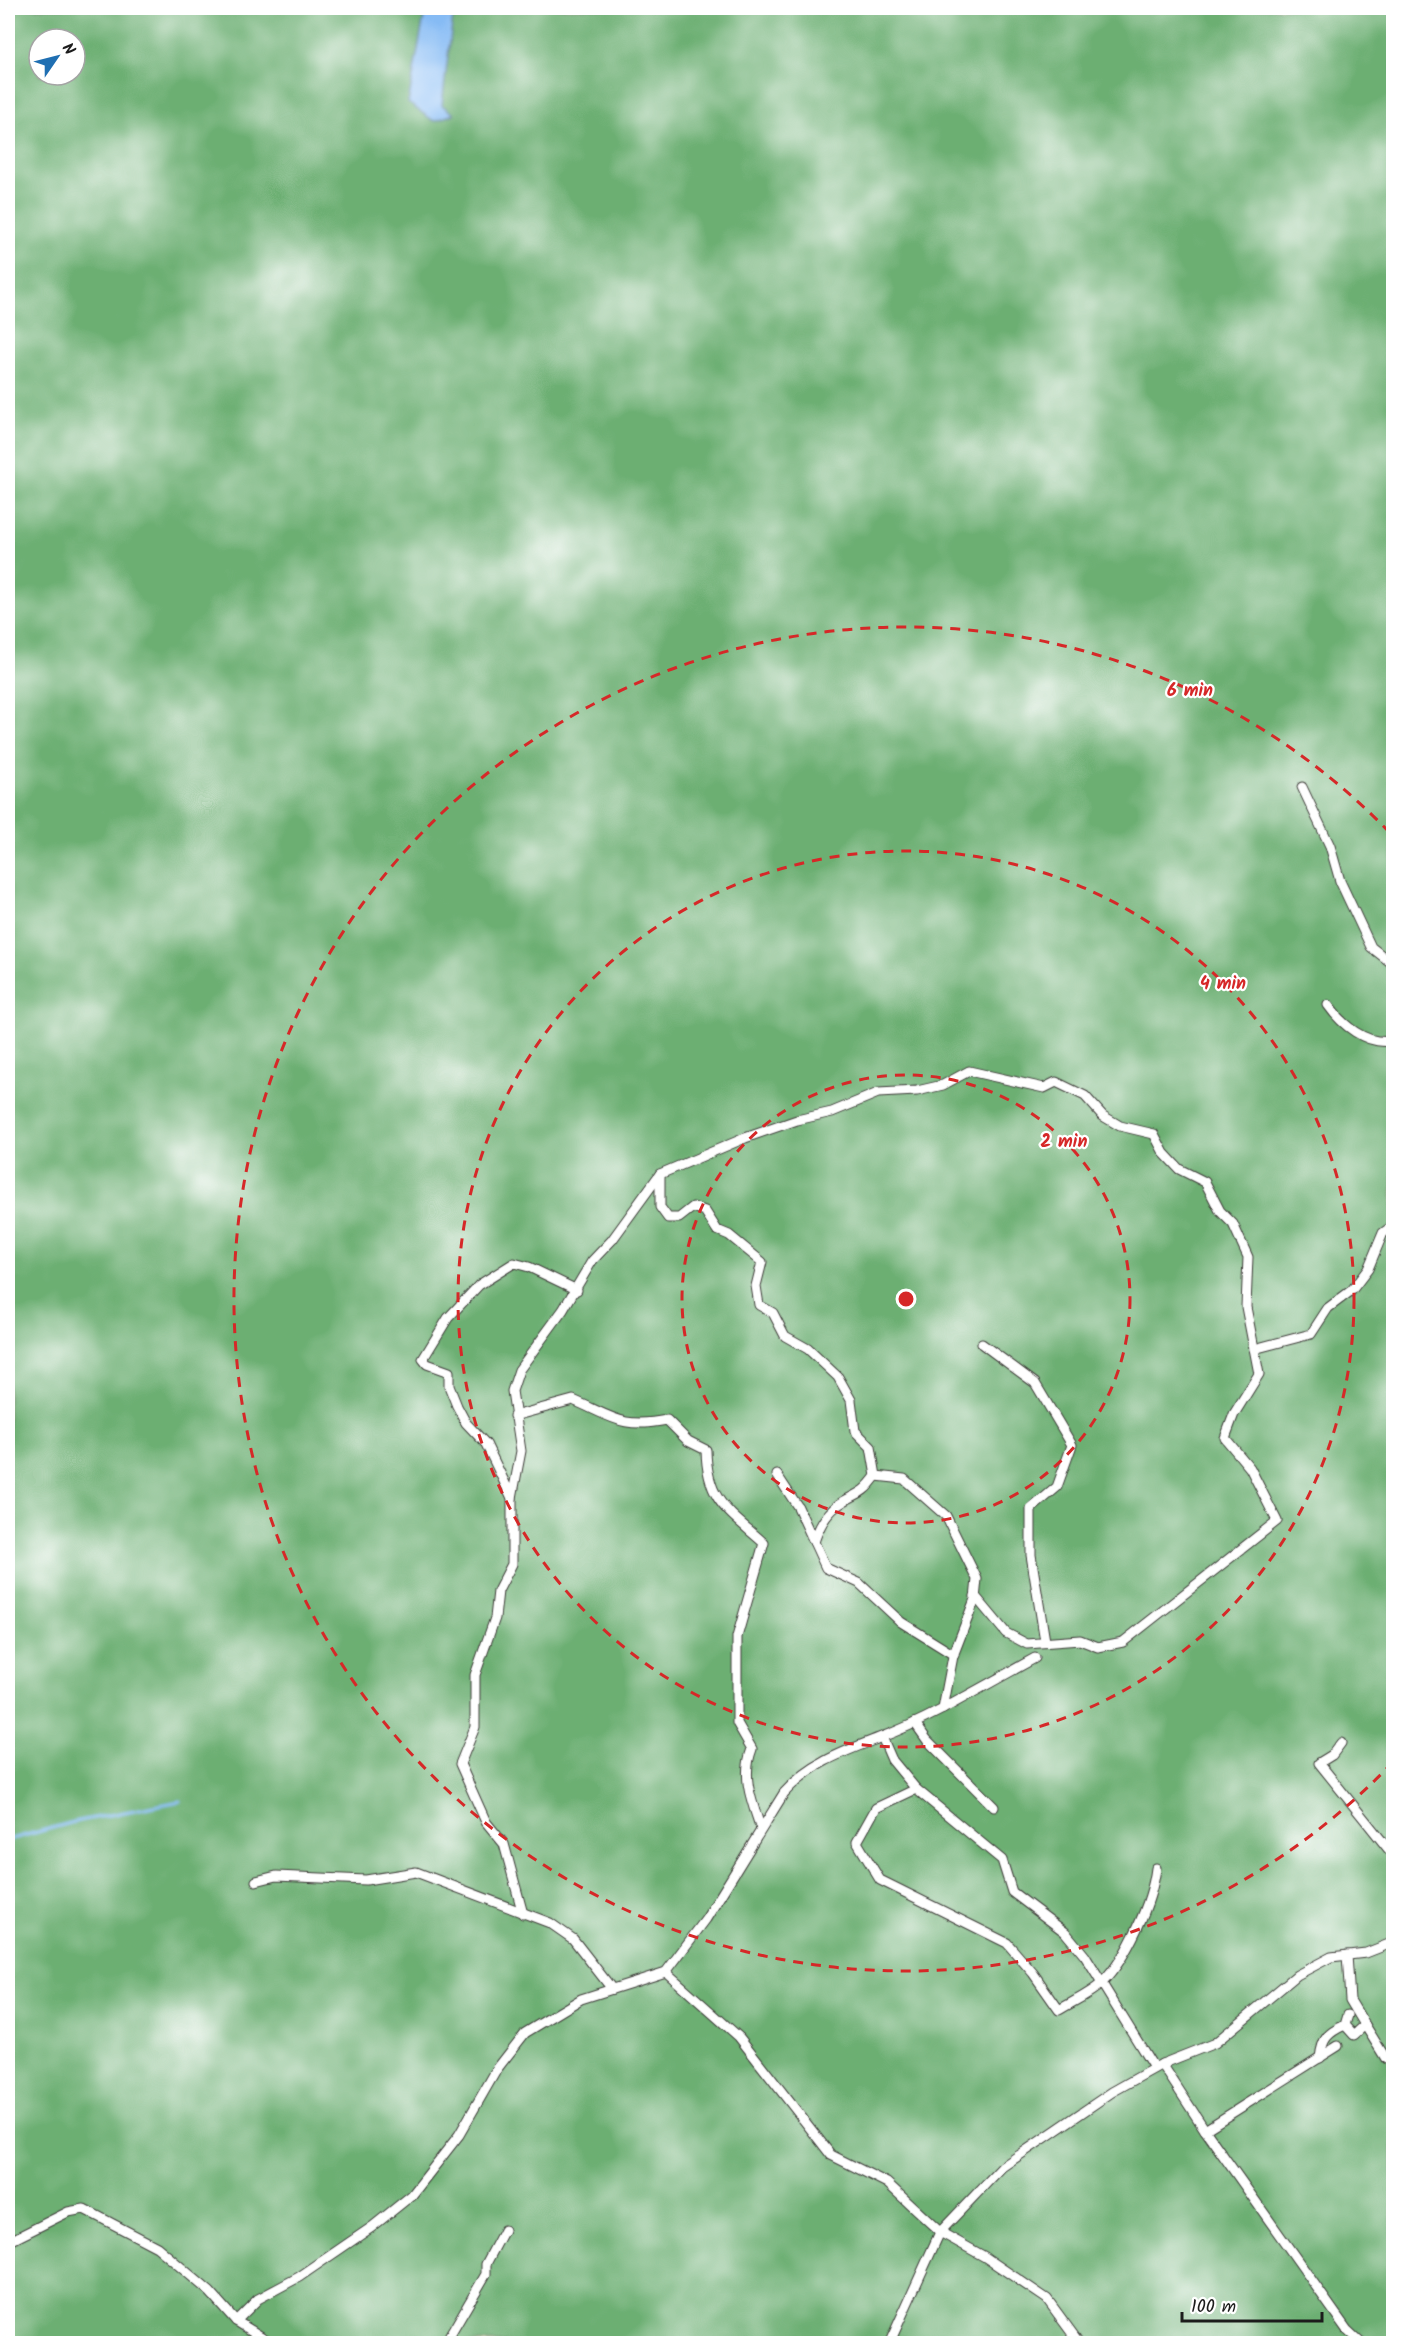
<svg xmlns="http://www.w3.org/2000/svg" width="1401" height="2351" font-family="Kalam,sans-serif">
	<rect width="100%" height="100%" fill="#fff"/>
	<filter id="ink" filterUnits="userSpaceOnUse"><feTurbulence type="fractalNoise" baseFrequency=".0167" numOctaves="2"/><feDisplacementMap in="SourceGraphic" scale="12" xChannelSelector="R" yChannelSelector="G"/><feConvolveMatrix kernelMatrix="1 2 1 2 8 2 1 2 1" color-interpolation-filters="sRGB"/></filter>
	<filter id="wash" filterUnits="userSpaceOnUse"><feTurbulence type="fractalNoise" baseFrequency=".008" numOctaves="4" result="noise"/><feDisplacementMap in="SourceGraphic" scale="24" xChannelSelector="R" yChannelSelector="G"/><feGaussianBlur stdDeviation="1.35" result="paint"/><feColorMatrix in="noise" values="0 0 0 0 0 0 0 0 0 0 0 0 0 0 0 0 0 1.4 0 .05"/><feComposite in="paint" operator="in"/></filter>
	<g filter="url(#wash)">
		<rect width="100%" height="100%" fill="#f2e6cd"/>
		<path fill="#6caf72" stroke="#446647" stroke-width="1.5" fill-rule="evenodd" d="M 8,8 L 1393,8 L 1393,2343 L 8,2343 ZM 39,39 L 75,39 L 75,75 L 39,75 Z"/>
		<polygon fill="#86bbf4" stroke="#516c88" stroke-width="1.5" points="425,11 453,16 442,105 454,114 434,121 408,103"/>
		<g fill="none" stroke-linecap="round" stroke-linejoin="round">
			<polyline stroke="#86bbf4" stroke-width="3" points="8,1840 74,1822 180,1801"/>
		</g>
	</g>
	<g filter="url(#ink)">
		<g fill="none" stroke-linecap="round" stroke-linejoin="round">
			<g stroke="#3c3a37" stroke-width="11">
				<g id="street">
					<polyline points="1302,787 1330,846 1340,881 1371,947 1394,965"/>
					<path d="M 1328,1005 C 1342,1025 1366,1045 1391,1041 L 1394,1035"/>
					<polyline points="982,1344 1035,1383 1072,1445 1057,1487 1031,1509 1031,1555 1045,1641"/>
					<polyline points="1254,1349 1311,1334 1328,1308 1352,1290 1368,1269 1383,1233 1394,1225"/>
					<path d="M 514,1416 L 573,1400 C 613,1417 621,1429 667,1420 L 688,1441 L 706,1450 C 707,1501 728,1511 764,1543 L 737,1637 L 737,1723 L 752,1749 C 741,1777 752,1802 761,1829"/>
					<polyline points="777,1475 798,1507 814,1542"/>
					<path d="M 876,1476 C 860,1498 856,1492 838,1505 C 825,1515 819,1527 814,1542 L 826,1568 L 859,1583 L 901,1622 L 954,1655"/>
					<polyline points="512,1498 521,1451 512,1391 519,1370 563,1310 592,1261 612,1240 660,1174 745,1138 797,1120 832,1112 878,1093 917,1091 943,1085 969,1071 1044,1088 1056,1082 1085,1096 1103,1116 1120,1126 1154,1134 1164,1153 1179,1169 1205,1182 1220,1211 1233,1224 1248,1257 1246,1307 1259,1374 1234,1414 1225,1438 1250,1468 1277,1521 1123,1642 1098,1647 1080,1640 1027,1644 1006,1633 975,1596"/>
					<polyline points="943,1709 1035,1658"/>
					<polyline points="915,1723 927,1740 994,1807"/>
					<polyline points="882,1737 892,1760 916,1789 1002,1860 1012,1892 1065,1932 1085,1956 1154,2068"/>
					<polyline points="1341,1743 1332,1755 1319,1763 1394,1856"/>
					<path d="M 916,1789 L 876,1808 L 857,1842 L 880,1880 L 1007,1943 L 1033,1973 L 1059,2010 C 1072,2002 1090,1994 1102,1983 C 1127,1958 1152,1902 1156,1868"/>
					<polyline points="256,1881 276,1876 366,1880 416,1872 550,1923 573,1939 612,1989"/>
					<polyline points="523,1914 504,1844 486,1822 460,1764 475,1727 475,1675 495,1618 498,1591 512,1564 512,1498 486,1444 466,1423 457,1406 449,1386 449,1372 427,1364 423,1359 448,1318 479,1285 514,1263 529,1267 577,1290"/>
					<polyline points="1347,1955 1350,2000 1365,2025"/>
					<polyline points="666,1972 739,2037 831,2155 887,2183 940,2232 985,2257 1047,2299 1080,2344"/>
					<polyline points="1345,2025 1354,2035 1365,2025 1386,2059"/>
					<path d="M 1320,2058 C 1322,2039 1327,2033 1345,2025 L 1348,2015"/>
					<polyline points="1162,2064 1205,2130 1347,2330 1362,2344"/>
					<polyline points="1205,2130 1338,2046"/>
					<polyline points="8,2242 68,2212 84,2209 157,2247 210,2292 236,2321 273,2344"/>
					<path d="M 236,2321 L 258,2299 L 299,2277 L 372,2227 L 412,2195 L 459,2135 L 497,2069 L 525,2033 L 581,1999 L 666,1972 L 706,1919 L 784,1793 C 811,1763 843,1752 879,1738 C 901,1730 922,1720 943,1709 L 953,1656 L 975,1599 L 977,1579 L 946,1516 L 904,1479 L 876,1476 L 871,1447 L 855,1431 L 851,1400 L 838,1377 L 808,1349 L 785,1336 L 773,1313 L 759,1305 L 756,1286 L 762,1262 L 729,1235 L 717,1230 L 705,1211 L 693,1207 L 679,1218 L 668,1218 L 660,1207 L 660,1174"/>
					<polyline points="445,2344 486,2274 486,2264 504,2230"/>
					<polyline points="889,2344 940,2232 1002,2167 1112,2092 1162,2064 1215,2043 1297,1975 1331,1957 1366,1953 1394,1942"/>
				</g>
			</g>
			<use href="#street" stroke="#fff" stroke-width="9"/>
		</g>
	</g>
	<g fill="none" stroke="#d62828" stroke-width="3" stroke-dasharray="10 8">
		<circle cx="906" cy="1299" r="224"/>
		<circle cx="906" cy="1299" r="448"/>
		<path d="M1393 1762A672 672 0 1 1 1393 836"/>
	</g>
	<circle cx="906" cy="1299" r="9" fill="#d62828" stroke="#fff" stroke-width="3"/>
	<g font-size="18" text-anchor="middle" font-weight="bold" fill="#d62828" stroke="#fff" stroke-width="4.5" stroke-linejoin="round" paint-order="stroke">
		<text x="1190" y="696">6 min</text>
		<text x="1223" y="989">4 min</text>
		<text x="1064" y="1147">2 min</text>
	</g>
	<rect width="1401" height="2351" fill="none" stroke="#fff" stroke-width="30"/>
	<g transform="translate(57 57) rotate(55)"><circle r="28" fill="#ffffff" stroke="#a4a4a4" stroke-width="1.5"/>
	<path d="M0-4.5L10 22L0 15L-10 22Z" fill="#1f6fb2"/>
	<text y="-9" font-size="16" font-weight="bold" text-anchor="middle" fill="#1c1c1c">N</text>
	</g>
	<path d="M1182 2312v9h140v-9" fill="none" stroke="#1c1c1c" stroke-width="3"/>
	<text x="1191" y="2312" font-size="18" fill="#1c1c1c" stroke="#ffffff" stroke-width="4.5" paint-order="stroke">100 m</text>
</svg>
